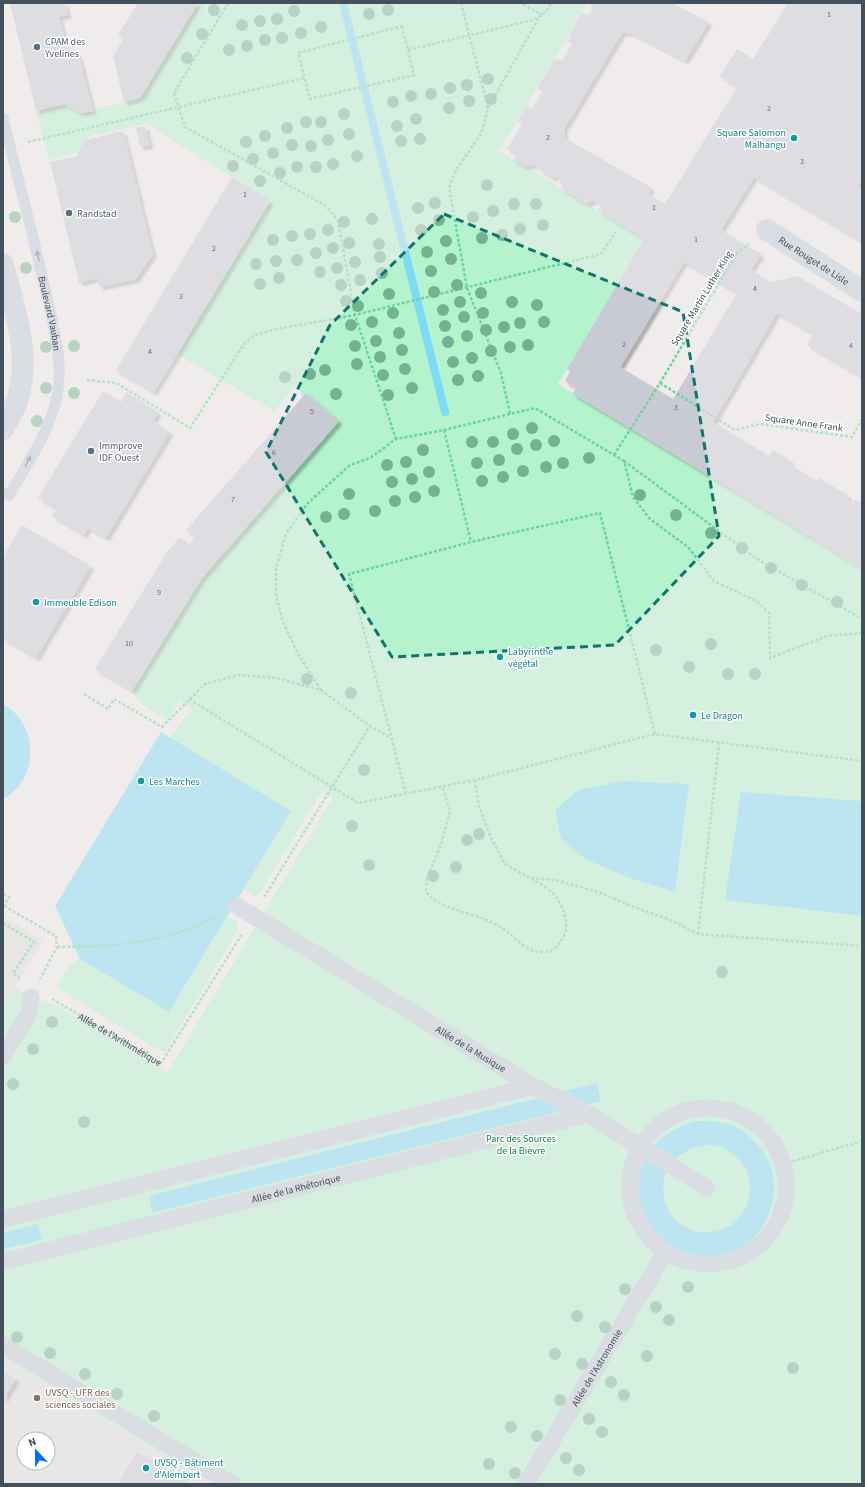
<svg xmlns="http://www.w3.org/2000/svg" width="865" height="1487" font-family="'Source Sans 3',sans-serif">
	<defs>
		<filter id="shadow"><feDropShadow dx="3.5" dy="3.5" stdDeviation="1" flood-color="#0004"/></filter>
	</defs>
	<rect width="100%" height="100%" fill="#f0ecec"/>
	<g fill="#e1ddde" fill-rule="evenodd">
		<polygon points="3,917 44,940 3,1005"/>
		<path d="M 3,1357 L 212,1484 L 3,1484 ZM 24,1439 L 48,1439 L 48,1463 L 24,1463 Z"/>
	</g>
	<g fill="#b4f3cd">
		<polygon points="198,3 583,3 587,5 499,151 644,239 558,384 862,569 862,1484 212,1484 3,1357 3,1005 14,987 31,997 54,1004 167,1073 333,798 322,791 259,894 254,896 244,889 291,811 170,738 184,718 193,709 179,701 168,720 141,704 132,691 141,677 139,676 200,579 335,424 302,396 297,385 274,411 177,354 270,201 146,124 87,137 77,153 49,160 36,111 64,104 81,114 140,98"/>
		<polygon points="227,916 237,922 238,930 164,1053 56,988 70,965 80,959 169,1012"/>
	</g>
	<g fill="#7ddcf5">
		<path d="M 3,704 C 39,724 40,779 3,799 Z"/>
		<polygon points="161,732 291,811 169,1012 80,959 55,906"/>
		<polygon points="624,781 689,784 675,892 627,877 585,859 561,839 555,810 578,790"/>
		<polygon points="741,792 862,801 862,916 725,900"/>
		<polygon points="597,1083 601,1101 152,1213 149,1196"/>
		<path d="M 696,1121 C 708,1121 718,1121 729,1124 C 738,1127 746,1133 752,1139 C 801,1184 761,1268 695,1256 C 680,1253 663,1245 654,1233 C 638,1209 634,1186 644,1159 L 666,1172 C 647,1238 737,1255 749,1197 C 751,1187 750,1174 743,1165 C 723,1138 696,1141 672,1161 L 651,1148 C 665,1134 677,1126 696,1121 Z"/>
		<polygon points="38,1224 42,1240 3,1249 3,1233"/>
	</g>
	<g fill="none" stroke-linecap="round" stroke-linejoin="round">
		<polyline stroke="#7ddcf5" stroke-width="8" points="343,3 445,412"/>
	</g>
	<g fill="#c8cbd3" fill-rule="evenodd" filter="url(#shadow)">
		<polygon points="10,3 65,3 68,15 59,17 67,47 75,50 79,56 93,111 81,113 64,104 36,111"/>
		<polygon points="138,3 198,3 140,98 124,102 113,56 124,38 118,35"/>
		<path d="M 590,3 L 672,3 L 709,22 L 685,61 L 631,33 L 622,33 L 564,129 L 565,138 L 652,188 L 648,194 L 665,204 L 737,87 L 720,76 L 737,49 L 753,59 L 788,3 L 862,3 L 862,179 L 858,186 L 862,188 L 862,242 L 754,177 L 721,230 L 761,254 L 751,270 L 771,282 L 797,276 L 862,314 L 862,377 L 807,345 L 813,334 L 777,313 L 713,422 L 769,456 L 773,450 L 791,461 L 789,464 L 817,481 L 819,478 L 849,496 L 847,499 L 853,503 L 855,499 L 862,503 L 862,568 L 573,394 L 576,388 L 565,381 L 570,371 L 567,369 L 644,239 L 598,210 L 601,205 L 593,200 L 587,204 L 563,190 L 561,181 L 554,176 L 553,178 L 540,170 L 541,169 L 533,164 L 531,166 L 524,166 L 513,160 L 516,154 L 507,149 L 522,124 L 517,121 L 526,107 L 532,108 L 542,92 L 539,90 L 539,85 L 555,59 L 562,60 L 572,44 L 569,42 L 569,36 L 582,13 L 589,15 L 593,7 ZM 684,262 L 737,293 L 673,399 L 620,367 Z"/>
		<polygon points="145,126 150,145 140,147 136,128"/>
		<polygon points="123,131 153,254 136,279 100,287 98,278 79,283 50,162 78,156 77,153 85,140"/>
		<polygon points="232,177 270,201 154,392 116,370"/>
		<polygon points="103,391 121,402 126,392 158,412 153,421 170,432 106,538 88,528 84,535 52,516 57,508 38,498"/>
		<polygon points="306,393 339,421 202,578 132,691 95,669 167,552 180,537 189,545 195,538 186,530"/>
		<polygon points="22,525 91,566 36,658 3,638 3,557"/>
		<polygon points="3,1372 16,1379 3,1400"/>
		<polygon points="137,1452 191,1484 118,1484"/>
	</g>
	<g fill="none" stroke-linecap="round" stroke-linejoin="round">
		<g stroke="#69d59f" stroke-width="2.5" stroke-dasharray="3 2" stroke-linecap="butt">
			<polyline points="228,3 174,93 185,127 326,206 338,221 355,315 396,439"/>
			<polyline points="461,3 488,108 481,134 456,170 449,188 467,288 501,373 510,414"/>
			<polygon points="402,26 414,75 310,99 298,53"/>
			<polyline points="408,50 533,20 546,12 551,3"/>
			<polyline points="488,108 541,14 520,3"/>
			<polyline points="28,142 304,78"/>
			<polyline points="87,380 116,383 190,428 244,344 255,335 272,330 355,315 601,254 616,232"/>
			<polyline points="660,383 735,430 760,424 852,437 862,419"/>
			<polyline points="444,430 471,542"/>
			<polyline points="614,455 660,383 737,253 749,244"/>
			<polyline points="624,461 757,559 862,619"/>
			<polyline points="321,690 298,654 283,622 276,595 276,568 286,534 307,504 350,465 370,458 396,439 444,430 535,408 624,461 633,497 650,519 688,547 714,581 756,601 769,613 770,658 827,636 862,633"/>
			<polyline points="84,694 108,709 114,699 162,727 205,684 238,675 276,678 321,690 370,726 391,738"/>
			<polyline points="189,699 358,803 475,780 655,734 862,761"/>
			<polyline points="475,780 479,806 491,838 505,864 530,878 556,880 601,893 634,907 673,921 698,934 862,946"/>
			<path d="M 443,788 L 450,811 L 441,845 L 427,878 L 426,892 C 440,910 469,911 489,921 C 494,924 500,926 505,930 C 518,940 528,954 546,952 C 554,951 559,945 562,939 C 571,926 564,908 556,897 C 550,889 539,883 531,879"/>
			<polyline points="406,794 349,574 471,542 600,513 655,734"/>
			<polyline points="3,894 9,897 4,906"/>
			<polyline points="264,897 370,726"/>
			<polyline points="4,906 56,936 57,947 40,979"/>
			<polyline points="3,923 34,942 13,973 21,979"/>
			<polyline points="698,934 719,742"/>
			<path d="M 57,947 C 119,946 161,944 218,916"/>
			<path id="s1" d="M 52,999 L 161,1063 L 242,934"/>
			<polyline points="783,1164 862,1141"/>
		</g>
		<path stroke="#bec9d4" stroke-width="11" id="s2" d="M 3,118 C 16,172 31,225 43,280 C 53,324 69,374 51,417 C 41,444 24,470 9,495 L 3,493"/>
		<g stroke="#bec9d4" stroke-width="17">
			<path id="s3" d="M 237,906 L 533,1086 L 588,1114 L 707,1188"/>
			<polyline points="3,1056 29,1013 31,997"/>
			<circle cx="708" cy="1186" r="78"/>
			<polyline points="3,1219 533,1086"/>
			<path id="s4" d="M 3,1262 L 588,1114"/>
			<polyline points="3,1345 232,1484"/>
			<path id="s5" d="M 526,1484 L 662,1258 L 668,1252"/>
		</g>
		<path stroke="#bec9d4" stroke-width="22" id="s6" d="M 767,230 L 862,291"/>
		<path stroke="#bec9d4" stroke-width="22" d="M 3,264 C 14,311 32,353 17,401 C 14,411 7,420 3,429"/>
	</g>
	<g fill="#73b392">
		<circle cx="214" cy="10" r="6"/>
		<circle cx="388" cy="10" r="6"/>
		<circle cx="294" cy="11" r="6"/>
		<circle cx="369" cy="14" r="6"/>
		<circle cx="277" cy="19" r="6"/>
		<circle cx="260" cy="21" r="6"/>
		<circle cx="242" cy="25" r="6"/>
		<circle cx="321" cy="27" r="6"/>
		<circle cx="301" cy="33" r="6"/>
		<circle cx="202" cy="34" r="6"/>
		<circle cx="282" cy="38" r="6"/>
		<circle cx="265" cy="40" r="6"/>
		<circle cx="247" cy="46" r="6"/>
		<circle cx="229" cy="50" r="6"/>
		<circle cx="187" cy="58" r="6"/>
		<circle cx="488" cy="79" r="6"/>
		<circle cx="467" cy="85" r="6"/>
		<circle cx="450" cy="88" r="6"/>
		<circle cx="431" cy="94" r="6"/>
		<circle cx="411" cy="96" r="6"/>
		<circle cx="491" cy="99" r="6"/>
		<circle cx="469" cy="101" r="6"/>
		<circle cx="393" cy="102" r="6"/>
		<circle cx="449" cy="108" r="6"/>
		<circle cx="344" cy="114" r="6"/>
		<circle cx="416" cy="119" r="6"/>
		<circle cx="306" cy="122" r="6"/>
		<circle cx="321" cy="122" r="6"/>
		<circle cx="397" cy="126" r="6"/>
		<circle cx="287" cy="128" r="6"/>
		<circle cx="349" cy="134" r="6"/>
		<circle cx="265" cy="136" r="6"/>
		<circle cx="420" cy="139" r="6"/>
		<circle cx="328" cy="140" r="6"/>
		<circle cx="401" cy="141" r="6"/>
		<circle cx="246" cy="142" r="6"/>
		<circle cx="292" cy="145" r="6"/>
		<circle cx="311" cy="146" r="6"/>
		<circle cx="273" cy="153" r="6"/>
		<circle cx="357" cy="156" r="6"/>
		<circle cx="253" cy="159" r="6"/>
		<circle cx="333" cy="164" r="6"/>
		<circle cx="233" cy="166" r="6"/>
		<circle cx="297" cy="167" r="6"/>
		<circle cx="316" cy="167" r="6"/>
		<circle cx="280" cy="173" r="6"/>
		<circle cx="260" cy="181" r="6"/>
		<circle cx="487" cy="185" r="6"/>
		<circle cx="435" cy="203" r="6"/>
		<circle cx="514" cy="204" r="6"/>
		<circle cx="536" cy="204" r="6"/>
		<circle cx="418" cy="208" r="6"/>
		<circle cx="493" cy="211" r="6"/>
		<circle cx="15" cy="217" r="6"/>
		<circle cx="473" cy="217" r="6"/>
		<circle cx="372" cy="219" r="6"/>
		<circle cx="439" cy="220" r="6"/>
		<circle cx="344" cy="222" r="6"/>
		<circle cx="543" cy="225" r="6"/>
		<circle cx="520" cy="229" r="6"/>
		<circle cx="328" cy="230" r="6"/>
		<circle cx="421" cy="230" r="6"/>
		<circle cx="310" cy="234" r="6"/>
		<circle cx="502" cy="235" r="6"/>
		<circle cx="292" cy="236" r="6"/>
		<circle cx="482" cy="238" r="6"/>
		<circle cx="273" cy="240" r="6"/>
		<circle cx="446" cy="241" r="6"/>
		<circle cx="349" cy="243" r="6"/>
		<circle cx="379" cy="244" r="6"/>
		<circle cx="333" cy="248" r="6"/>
		<circle cx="427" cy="252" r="6"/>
		<circle cx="316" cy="253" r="6"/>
		<circle cx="380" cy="257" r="6"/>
		<circle cx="451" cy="259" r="6"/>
		<circle cx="297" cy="260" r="6"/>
		<circle cx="276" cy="261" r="6"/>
		<circle cx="355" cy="262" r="6"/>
		<circle cx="256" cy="264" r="6"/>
		<circle cx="26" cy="268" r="6"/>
		<circle cx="337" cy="268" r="6"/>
		<circle cx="431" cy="271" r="6"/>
		<circle cx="320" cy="272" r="6"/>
		<circle cx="382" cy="273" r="6"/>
		<circle cx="279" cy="278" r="6"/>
		<circle cx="360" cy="280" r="6"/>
		<circle cx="260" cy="284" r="6"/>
		<circle cx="341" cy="285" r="6"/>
		<circle cx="457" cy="285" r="6"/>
		<circle cx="434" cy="292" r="6"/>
		<circle cx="481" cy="293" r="6"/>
		<circle cx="389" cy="294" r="6"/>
		<circle cx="346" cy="301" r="6"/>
		<circle cx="460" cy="302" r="6"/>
		<circle cx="512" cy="302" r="6"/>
		<circle cx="537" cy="305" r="6"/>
		<circle cx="358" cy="306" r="6"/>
		<circle cx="443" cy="310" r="6"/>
		<circle cx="393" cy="313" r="6"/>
		<circle cx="483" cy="313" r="6"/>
		<circle cx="464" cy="317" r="6"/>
		<circle cx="372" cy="322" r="6"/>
		<circle cx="544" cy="322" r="6"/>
		<circle cx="520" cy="323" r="6"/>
		<circle cx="351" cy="325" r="6"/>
		<circle cx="445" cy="326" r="6"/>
		<circle cx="504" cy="327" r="6"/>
		<circle cx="486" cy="330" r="6"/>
		<circle cx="399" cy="333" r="6"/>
		<circle cx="467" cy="336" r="6"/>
		<circle cx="376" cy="341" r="6"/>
		<circle cx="448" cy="342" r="6"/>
		<circle cx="528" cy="345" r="6"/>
		<circle cx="74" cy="346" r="6"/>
		<circle cx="355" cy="346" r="6"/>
		<circle cx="46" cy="347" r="6"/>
		<circle cx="510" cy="347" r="6"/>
		<circle cx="402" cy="350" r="6"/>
		<circle cx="491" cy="351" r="6"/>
		<circle cx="380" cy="357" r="6"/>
		<circle cx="472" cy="358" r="6"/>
		<circle cx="453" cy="362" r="6"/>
		<circle cx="357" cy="364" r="6"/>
		<circle cx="405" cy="369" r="6"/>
		<circle cx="325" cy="370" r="6"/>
		<circle cx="310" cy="374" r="6"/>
		<circle cx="383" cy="375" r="6"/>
		<circle cx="478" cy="376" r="6"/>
		<circle cx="285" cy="377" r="6"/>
		<circle cx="458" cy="380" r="6"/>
		<circle cx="46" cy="388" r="6"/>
		<circle cx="412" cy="388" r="6"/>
		<circle cx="74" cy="393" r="6"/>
		<circle cx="336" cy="394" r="6"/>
		<circle cx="388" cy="395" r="6"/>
		<circle cx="37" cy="421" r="6"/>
		<circle cx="532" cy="428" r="6"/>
		<circle cx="513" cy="434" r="6"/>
		<circle cx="554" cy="441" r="6"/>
		<circle cx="472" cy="442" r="6"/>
		<circle cx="493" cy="442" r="6"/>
		<circle cx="536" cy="445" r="6"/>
		<circle cx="517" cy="449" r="6"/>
		<circle cx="423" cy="450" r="6"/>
		<circle cx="589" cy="458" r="6"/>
		<circle cx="499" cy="460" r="6"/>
		<circle cx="406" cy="462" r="6"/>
		<circle cx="477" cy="463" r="6"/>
		<circle cx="563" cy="463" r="6"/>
		<circle cx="387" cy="465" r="6"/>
		<circle cx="546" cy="467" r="6"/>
		<circle cx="523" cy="471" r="6"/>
		<circle cx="429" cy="472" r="6"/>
		<circle cx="503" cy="477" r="6"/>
		<circle cx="412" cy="479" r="6"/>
		<circle cx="482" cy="481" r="6"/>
		<circle cx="392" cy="482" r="6"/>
		<circle cx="434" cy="491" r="6"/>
		<circle cx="349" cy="494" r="6"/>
		<circle cx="640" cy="495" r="6"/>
		<circle cx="415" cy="497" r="6"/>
		<circle cx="395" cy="501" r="6"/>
		<circle cx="375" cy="511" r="6"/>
		<circle cx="344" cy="514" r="6"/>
		<circle cx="676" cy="515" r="6"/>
		<circle cx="326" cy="517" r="6"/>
		<circle cx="711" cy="533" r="6"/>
		<circle cx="742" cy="548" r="6"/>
		<circle cx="771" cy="568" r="6"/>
		<circle cx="802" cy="585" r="6"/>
		<circle cx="837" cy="602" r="6"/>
		<circle cx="711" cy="644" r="6"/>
		<circle cx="656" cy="650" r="6"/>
		<circle cx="689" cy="667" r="6"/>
		<circle cx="728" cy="674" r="6"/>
		<circle cx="755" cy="674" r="6"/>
		<circle cx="307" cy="679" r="6"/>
		<circle cx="351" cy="693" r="6"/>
		<circle cx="364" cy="770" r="6"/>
		<circle cx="352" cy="826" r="6"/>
		<circle cx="479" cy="834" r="6"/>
		<circle cx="467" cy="840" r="6"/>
		<circle cx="369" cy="865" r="6"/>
		<circle cx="456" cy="867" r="6"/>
		<circle cx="433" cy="876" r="6"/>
		<circle cx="722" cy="972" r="6"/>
		<circle cx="52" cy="1022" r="6"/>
		<circle cx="33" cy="1049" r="6"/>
		<circle cx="13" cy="1084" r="6"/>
		<circle cx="84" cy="1122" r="6"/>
		<circle cx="688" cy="1287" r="6"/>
		<circle cx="625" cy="1289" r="6"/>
		<circle cx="656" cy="1307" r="6"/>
		<circle cx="577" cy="1316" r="6"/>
		<circle cx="669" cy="1320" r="6"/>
		<circle cx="605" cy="1327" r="6"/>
		<circle cx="17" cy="1337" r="6"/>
		<circle cx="50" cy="1353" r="6"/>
		<circle cx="555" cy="1354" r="6"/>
		<circle cx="647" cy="1356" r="6"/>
		<circle cx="582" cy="1364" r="6"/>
		<circle cx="793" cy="1368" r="6"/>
		<circle cx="85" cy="1374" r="6"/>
		<circle cx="611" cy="1382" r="6"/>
		<circle cx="117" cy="1394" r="6"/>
		<circle cx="624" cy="1395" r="6"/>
		<circle cx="560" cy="1400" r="6"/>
		<circle cx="154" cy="1416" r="6"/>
		<circle cx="589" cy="1419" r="6"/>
		<circle cx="511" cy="1427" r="6"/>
		<circle cx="602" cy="1432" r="6"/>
		<circle cx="537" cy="1436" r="6"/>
		<circle cx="566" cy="1458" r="6"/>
		<circle cx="489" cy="1464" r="6"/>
		<circle cx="579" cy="1470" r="6"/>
		<circle cx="515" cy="1473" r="6"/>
	</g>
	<defs><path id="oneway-solid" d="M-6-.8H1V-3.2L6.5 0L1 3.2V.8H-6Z"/></defs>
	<g fill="#6e7a86">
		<use href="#oneway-solid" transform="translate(38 256) rotate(-102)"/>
		<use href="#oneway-solid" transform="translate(28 461) rotate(-62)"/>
	</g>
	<path d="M0 0H865V1487H0ZM 444,214 L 683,312 L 719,536 L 615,645 L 392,657 L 266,452 L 330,325 Z" fill="#f0ecec" fill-opacity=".55" fill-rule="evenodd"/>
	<path fill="none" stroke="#0f766e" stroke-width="3" stroke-dasharray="8 5" stroke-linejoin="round" d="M 444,214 L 683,312 L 719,536 L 615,645 L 392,657 L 266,452 L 330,325 Z"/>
	<g fill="#5c6f8a" stroke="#fff" stroke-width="1.5">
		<circle cx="37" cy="47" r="4"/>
		<circle cx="69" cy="213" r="4"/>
		<circle cx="91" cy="451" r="4"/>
	</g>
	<g fill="#0f9aa8" stroke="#fff" stroke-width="1.5">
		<circle cx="794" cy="138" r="4"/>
		<circle cx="36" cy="602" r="4"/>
		<circle cx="500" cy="657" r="4"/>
		<circle cx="693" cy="715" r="4"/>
		<circle cx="141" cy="781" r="4"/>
		<circle cx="146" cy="1468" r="4"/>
	</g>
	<circle fill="#8d6e63" stroke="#fff" stroke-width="1.5" cx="37" cy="1398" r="4"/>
	<g text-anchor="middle" stroke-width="3" stroke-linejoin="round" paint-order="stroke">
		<g font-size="8" fill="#646f7a">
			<text x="829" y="17">1</text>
			<text x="769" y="111">2</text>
			<text x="548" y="140">2</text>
			<text x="802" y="164">3</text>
			<text x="245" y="197">1</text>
			<text x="654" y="210">1</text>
			<text x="696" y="242">1</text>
			<text x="214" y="251">2</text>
			<text x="755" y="291">4</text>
			<text x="181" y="299">3</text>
			<text x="624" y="347">2</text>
			<text x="851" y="348">4</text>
			<text x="150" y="354">4</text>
			<text x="676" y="410">3</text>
			<text x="312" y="414">5</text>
			<text x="274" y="455">6</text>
			<text x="233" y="502">7</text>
			<text x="159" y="595">9</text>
			<text x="129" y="646">10</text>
		</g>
		<g font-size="10" fill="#4e5e75" stroke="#fff" text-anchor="start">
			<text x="45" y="45">CPAM des<tspan x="45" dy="12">Yvelines</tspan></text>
			<text x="77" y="217">Randstad</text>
			<text x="99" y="449">Immprove<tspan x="99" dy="12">IDF Ouest</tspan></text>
		</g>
		<g font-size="10" fill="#0d838f" stroke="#fff" text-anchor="start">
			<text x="786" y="136" text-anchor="end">Square Salomon<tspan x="786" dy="12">Malhangu</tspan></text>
			<text x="44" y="606">Immeuble Edison</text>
			<text x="508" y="655">Labyrinthe<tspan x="508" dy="12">végétal</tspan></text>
			<text x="701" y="719">Le Dragon</text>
			<text x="149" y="785">Les Marches</text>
			<text x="154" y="1466">UVSQ - Bâtiment<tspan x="154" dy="12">d'Alembert</tspan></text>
		</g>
		<g font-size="10" fill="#43505c" stroke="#fff">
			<text dy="4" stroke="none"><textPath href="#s6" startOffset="56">Rue Rouget de Lisle</textPath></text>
			<text transform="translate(701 298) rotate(-59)" y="4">Square Martin Luther King</text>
			<text dy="4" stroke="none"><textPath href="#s2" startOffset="201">Boulevard Vauban</textPath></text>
			<text transform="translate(804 422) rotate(8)" y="4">Square Anne Frank</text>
			<text dy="4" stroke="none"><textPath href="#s1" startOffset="79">Allée de l'Arithmétique</textPath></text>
			<text dy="4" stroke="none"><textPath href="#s3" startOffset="274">Allée de la Musique</textPath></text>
			<text dy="4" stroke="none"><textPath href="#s4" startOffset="302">Allée de la Rhétorique</textPath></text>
			<text dy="4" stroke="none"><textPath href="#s5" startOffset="136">Allée de l'Astronomie</textPath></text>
		</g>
		<g font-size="10" fill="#0c8448" stroke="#fff">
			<text x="521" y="1142">Parc des Sources<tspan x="521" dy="12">de la Bièvre</tspan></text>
		</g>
		<g font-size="10" fill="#785e54" stroke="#fff" text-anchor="start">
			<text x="45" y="1396">UVSQ - UFR des<tspan x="45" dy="12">sciences sociales</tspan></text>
		</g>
	</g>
	<rect width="865" height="1487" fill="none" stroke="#43505c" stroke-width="8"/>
	<g transform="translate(36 1451) rotate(338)"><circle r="19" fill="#ffffff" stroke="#b4b9be"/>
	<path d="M0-3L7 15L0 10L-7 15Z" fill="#056cf0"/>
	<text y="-6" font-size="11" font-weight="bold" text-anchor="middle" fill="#43505c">N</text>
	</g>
</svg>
